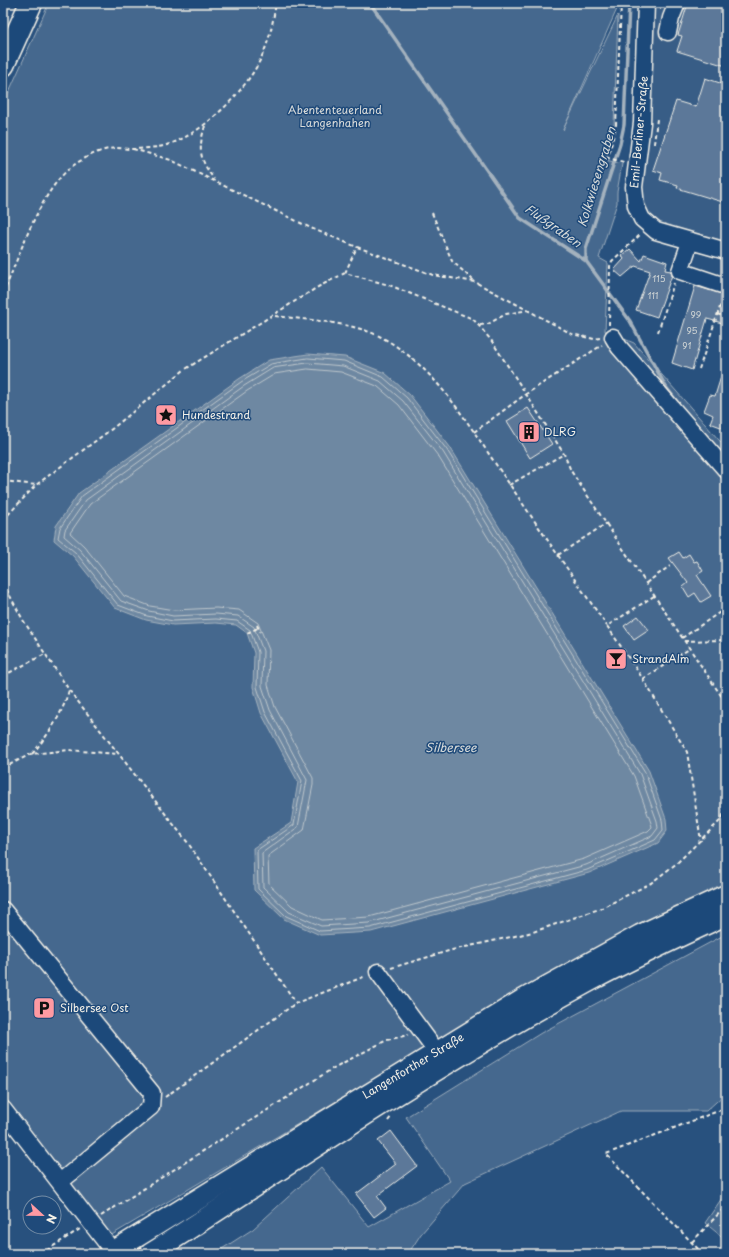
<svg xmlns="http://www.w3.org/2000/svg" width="729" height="1257" font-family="'Playpen Sans',sans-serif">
	<rect width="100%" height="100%" fill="#28517e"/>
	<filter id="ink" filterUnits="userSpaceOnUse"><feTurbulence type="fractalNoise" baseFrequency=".025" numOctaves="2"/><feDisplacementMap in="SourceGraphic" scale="8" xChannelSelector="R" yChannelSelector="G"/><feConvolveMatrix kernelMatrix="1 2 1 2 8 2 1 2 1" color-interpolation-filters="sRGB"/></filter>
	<g filter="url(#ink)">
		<polygon fill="#375d86" points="646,3 726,3 726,251 676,238 639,213"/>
		<g fill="#45688e" stroke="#9cacbb">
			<polygon points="49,3 617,3 617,9 563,130 618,15 614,126 606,160 622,164 617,192 617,203 599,258 608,263 605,331 634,343 726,448 726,886 518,993 110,1236 3,1106 3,105"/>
			<polygon points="726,934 726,1093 706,1111 621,1111 465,1183 421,1234 408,1254 214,1254 253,1229 321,1167 369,1227 450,1181 406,1117 541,1033"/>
			<polygon points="726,1192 726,1240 705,1223"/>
		</g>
		<polygon fill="#6e88a2" stroke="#a4b2be" points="308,354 345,357 385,373 410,395 450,447 649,771 666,819 667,831 658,843 589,873 371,932 320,935 284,919 254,890 253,848 291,823 298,782 261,713 253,687 254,653 247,633 236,625 216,623 173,625 146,620 115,608 73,556 54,540 56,526 79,493 239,379 269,360"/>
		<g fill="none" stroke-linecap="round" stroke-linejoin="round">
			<g stroke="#bec7cc" stroke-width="1">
				<polygon points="308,358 344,361 383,377 407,398 447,450 645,772 662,820 663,830 655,840 587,870 370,928 320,931 286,916 258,889 257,850 294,825 302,781 265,712 257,687 258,652 250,630 237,621 216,619 173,621 147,616 118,605 76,553 58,538 60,528 82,496 241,382 271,364"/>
				<polygon points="308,363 343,366 380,381 403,401 443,452 640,774 657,821 658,828 652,836 586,865 369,923 321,926 289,912 263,887 262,853 298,827 307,780 270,710 262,686 263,651 254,627 238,616 216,614 173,616 149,611 121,601 80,550 64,536 65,530 86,500 244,386 273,368"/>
				<polygon points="308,369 341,372 377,386 399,405 438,456 634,776 651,823 652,827 648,831 584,859 369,917 322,920 292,906 269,884 268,856 304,830 313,785 313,778 275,707 268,685 269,650 258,623 239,610 216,608 174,610 150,606 124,596 84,546 70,533 90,504 247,391 275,374"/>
			</g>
			<g stroke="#a4b2be" stroke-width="3.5">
				<polyline points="370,3 520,218 586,261 630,321 666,387 678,403"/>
				<polyline points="586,261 586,249 620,144 624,125 629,3"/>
			</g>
		</g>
		<g fill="#5b7899" stroke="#f4f1e8">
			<polygon points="688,3 726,3 726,66 677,51 682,36 678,35"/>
			<polygon points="705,78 726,85 726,203 677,188 678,185 660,180 662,173 653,170 676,101 696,107"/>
			<polygon points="630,249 641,261 644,254 667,262 665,270 671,271 672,275 657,317 636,310 650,271 635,266 622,277 614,270 624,259 622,256"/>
			<polygon points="695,286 726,295 726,324 707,319 692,370 672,363"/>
			<polygon points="724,367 726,368 726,429 710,423 713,415 704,411 710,395 715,396"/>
			<polygon points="528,408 552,444 530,458 507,421"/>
			<polygon points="679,552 683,558 689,554 694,562 697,561 703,571 697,575 711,596 701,602 695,593 689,597 683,587 688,583 669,558"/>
			<polygon points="638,616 649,630 634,640 624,626"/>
			<polygon points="391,1131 417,1166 377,1196 386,1208 374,1217 356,1194 396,1164 378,1141"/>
		</g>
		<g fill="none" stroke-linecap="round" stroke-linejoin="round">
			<g stroke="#f4f1e8" stroke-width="19">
				<g id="minor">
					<polyline points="646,3 642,123 634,187 636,206 642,219 656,231 726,251"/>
					<polyline points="668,32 671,18 677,3"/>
					<polyline points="690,242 680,271 725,286"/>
					<polyline points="613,337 619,347 726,470"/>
					<polyline points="3,910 152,1093 151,1107 60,1182"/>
					<polyline points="378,972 437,1052"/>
					<polyline points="3,1109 115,1254"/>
				</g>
			</g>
			<g stroke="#f4f1e8" stroke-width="23">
				<g id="major">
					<polyline points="109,1254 522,1000 640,935 726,895"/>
					<path d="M 150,1254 C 295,1161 438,1063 590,981 C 635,957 680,936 726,915"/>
				</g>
			</g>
			<g stroke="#f4f1e8" stroke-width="25">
				<polyline id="highway" points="3,65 31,3"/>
			</g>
			<g stroke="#f4f1e8" stroke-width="2" stroke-dasharray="4 3" stroke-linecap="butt">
				<polyline points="621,3 616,126 608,158 624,162"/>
				<path d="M 205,126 C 198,149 199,159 214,179"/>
				<polyline points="654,144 657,119"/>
				<polyline points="133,149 171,160 313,229 357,247 433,275 475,282 572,334 594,339 600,338"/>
				<polyline points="432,213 452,261 474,281"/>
				<polyline points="345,273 357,247"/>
				<path d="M 3,294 C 19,257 40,189 74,165 C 84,158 97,151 109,149 C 116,147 124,149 131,149 C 139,149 149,148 158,147 C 197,141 247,91 262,56 C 270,39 273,21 276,3"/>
				<polyline points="717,314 726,317"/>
				<path d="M 275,316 C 308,320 352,322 381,337 C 438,368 470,428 506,479 C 539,528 573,577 607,626"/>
				<polyline points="480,325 488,324 506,314 528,310"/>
				<polyline points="609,325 610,266 612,261 641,234"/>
				<polyline points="658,332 674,283"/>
				<polyline points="699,369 723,298"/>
				<polyline points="474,432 526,394 602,345"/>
				<polyline points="3,481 36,485"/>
				<polyline points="509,485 564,454"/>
				<polyline points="3,520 36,485 113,428 184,370 318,287 345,273 389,285 473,319 491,340 526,394 564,454 571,471 726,703"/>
				<polyline points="558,555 607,523"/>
				<polyline points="3,583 23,620 69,690 188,843 296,1003 366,976"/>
				<polyline points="646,583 670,566"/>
				<polyline points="654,596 607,626 643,679 687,752 701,841"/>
				<polyline points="257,625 260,632"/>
				<polyline points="247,633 258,628"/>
				<polyline points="682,638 726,608"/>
				<polyline points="684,641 726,640"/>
				<polyline points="3,676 45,654"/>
				<polyline points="643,679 689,649"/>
				<path d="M 32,754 C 49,734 62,715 69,690"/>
				<polyline points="3,768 31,754 69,750 117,754"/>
				<polyline points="722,818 726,805"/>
				<polyline points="391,968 452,950 533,932 602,908 651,883 677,863 726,815"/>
				<polyline points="165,1097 296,1003"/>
				<polyline points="388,1121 391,1117"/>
				<polyline points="101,1216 335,1067 387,1040 408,1035"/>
				<polyline points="692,1242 726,1206"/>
				<polyline points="41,1254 80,1229"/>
				<polyline points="703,1254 606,1154 726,1108"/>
			</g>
			<use href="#minor" stroke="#1f4a7a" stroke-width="16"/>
			<use href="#major" stroke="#1f4a7a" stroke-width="20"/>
			<use href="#highway" stroke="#1f4a7a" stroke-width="22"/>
		</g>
	</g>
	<defs>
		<g id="sight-square" transform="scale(1.15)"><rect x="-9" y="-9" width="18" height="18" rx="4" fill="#ff9aa2" stroke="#1f4a7a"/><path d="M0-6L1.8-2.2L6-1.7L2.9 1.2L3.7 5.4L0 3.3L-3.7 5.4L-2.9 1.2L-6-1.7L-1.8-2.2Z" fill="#111"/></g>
		<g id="building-square" transform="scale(1.15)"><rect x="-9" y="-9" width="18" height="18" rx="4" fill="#ff9aa2" stroke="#1f4a7a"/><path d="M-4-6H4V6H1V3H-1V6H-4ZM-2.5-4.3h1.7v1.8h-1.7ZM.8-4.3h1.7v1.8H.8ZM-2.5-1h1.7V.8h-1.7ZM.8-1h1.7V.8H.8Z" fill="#111"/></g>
		<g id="bar-square" transform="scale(1.15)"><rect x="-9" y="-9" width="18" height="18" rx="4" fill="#ff9aa2" stroke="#1f4a7a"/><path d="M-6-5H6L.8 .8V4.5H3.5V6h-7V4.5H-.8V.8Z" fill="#111"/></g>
		<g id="parking-square" transform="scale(1.15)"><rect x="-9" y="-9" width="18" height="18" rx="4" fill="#ff9aa2" stroke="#1f4a7a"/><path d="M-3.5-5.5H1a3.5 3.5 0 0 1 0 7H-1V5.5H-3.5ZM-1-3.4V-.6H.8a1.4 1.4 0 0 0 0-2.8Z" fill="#111"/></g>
	</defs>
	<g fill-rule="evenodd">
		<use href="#sight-square" x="166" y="415"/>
		<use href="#building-square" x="529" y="432"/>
		<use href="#bar-square" x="616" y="659"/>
		<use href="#parking-square" x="44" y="1008"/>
	</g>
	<g text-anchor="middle" stroke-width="3" stroke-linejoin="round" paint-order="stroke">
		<g font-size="9" fill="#ced3d4">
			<text x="659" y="282">115</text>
			<text x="653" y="299">111</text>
			<text x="696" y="318">99</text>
			<text x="692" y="334">95</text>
			<text x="687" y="349">91</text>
		</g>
		<g font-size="11" fill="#dadcda" stroke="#1f4a7a">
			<text x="335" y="114">Abententeuerland<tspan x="335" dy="13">Langenhahen</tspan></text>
		</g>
		<g font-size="11" fill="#f4f1e8" stroke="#1f4a7a">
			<text transform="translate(639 132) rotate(-85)" y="4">Emil-Berliner-Straße</text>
			<text transform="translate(413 1066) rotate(-31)" y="4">Langenforther Straße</text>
		</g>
		<g font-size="11" fill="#f4f1e8" stroke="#1f4a7a" text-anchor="start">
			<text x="182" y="419">Hundestrand</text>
			<text x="544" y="436">DLRG</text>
			<text x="632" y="663">StrandAlm</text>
			<text x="60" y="1012">Silbersee Ost</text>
		</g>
		<g font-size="12" font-style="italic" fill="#d9dcda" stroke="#1f4a7a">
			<text transform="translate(597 177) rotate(-73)" y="4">Kolkwiesengraben</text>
			<text transform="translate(553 226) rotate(35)" y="4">Flußgraben</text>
			<text x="451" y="752">Silbersee</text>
		</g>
	</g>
	<rect width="729" height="1257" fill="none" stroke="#1f4a7a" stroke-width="16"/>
	<rect x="8" y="8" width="713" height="1241" fill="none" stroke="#f4f1e8" stroke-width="1.5" filter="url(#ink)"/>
	<g transform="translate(42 1215) rotate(112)"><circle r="19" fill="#1f4a7a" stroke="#748da6"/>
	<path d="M0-3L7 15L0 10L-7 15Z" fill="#ff9aa2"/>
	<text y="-6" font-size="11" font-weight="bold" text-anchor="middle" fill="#f4f1e8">N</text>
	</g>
</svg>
